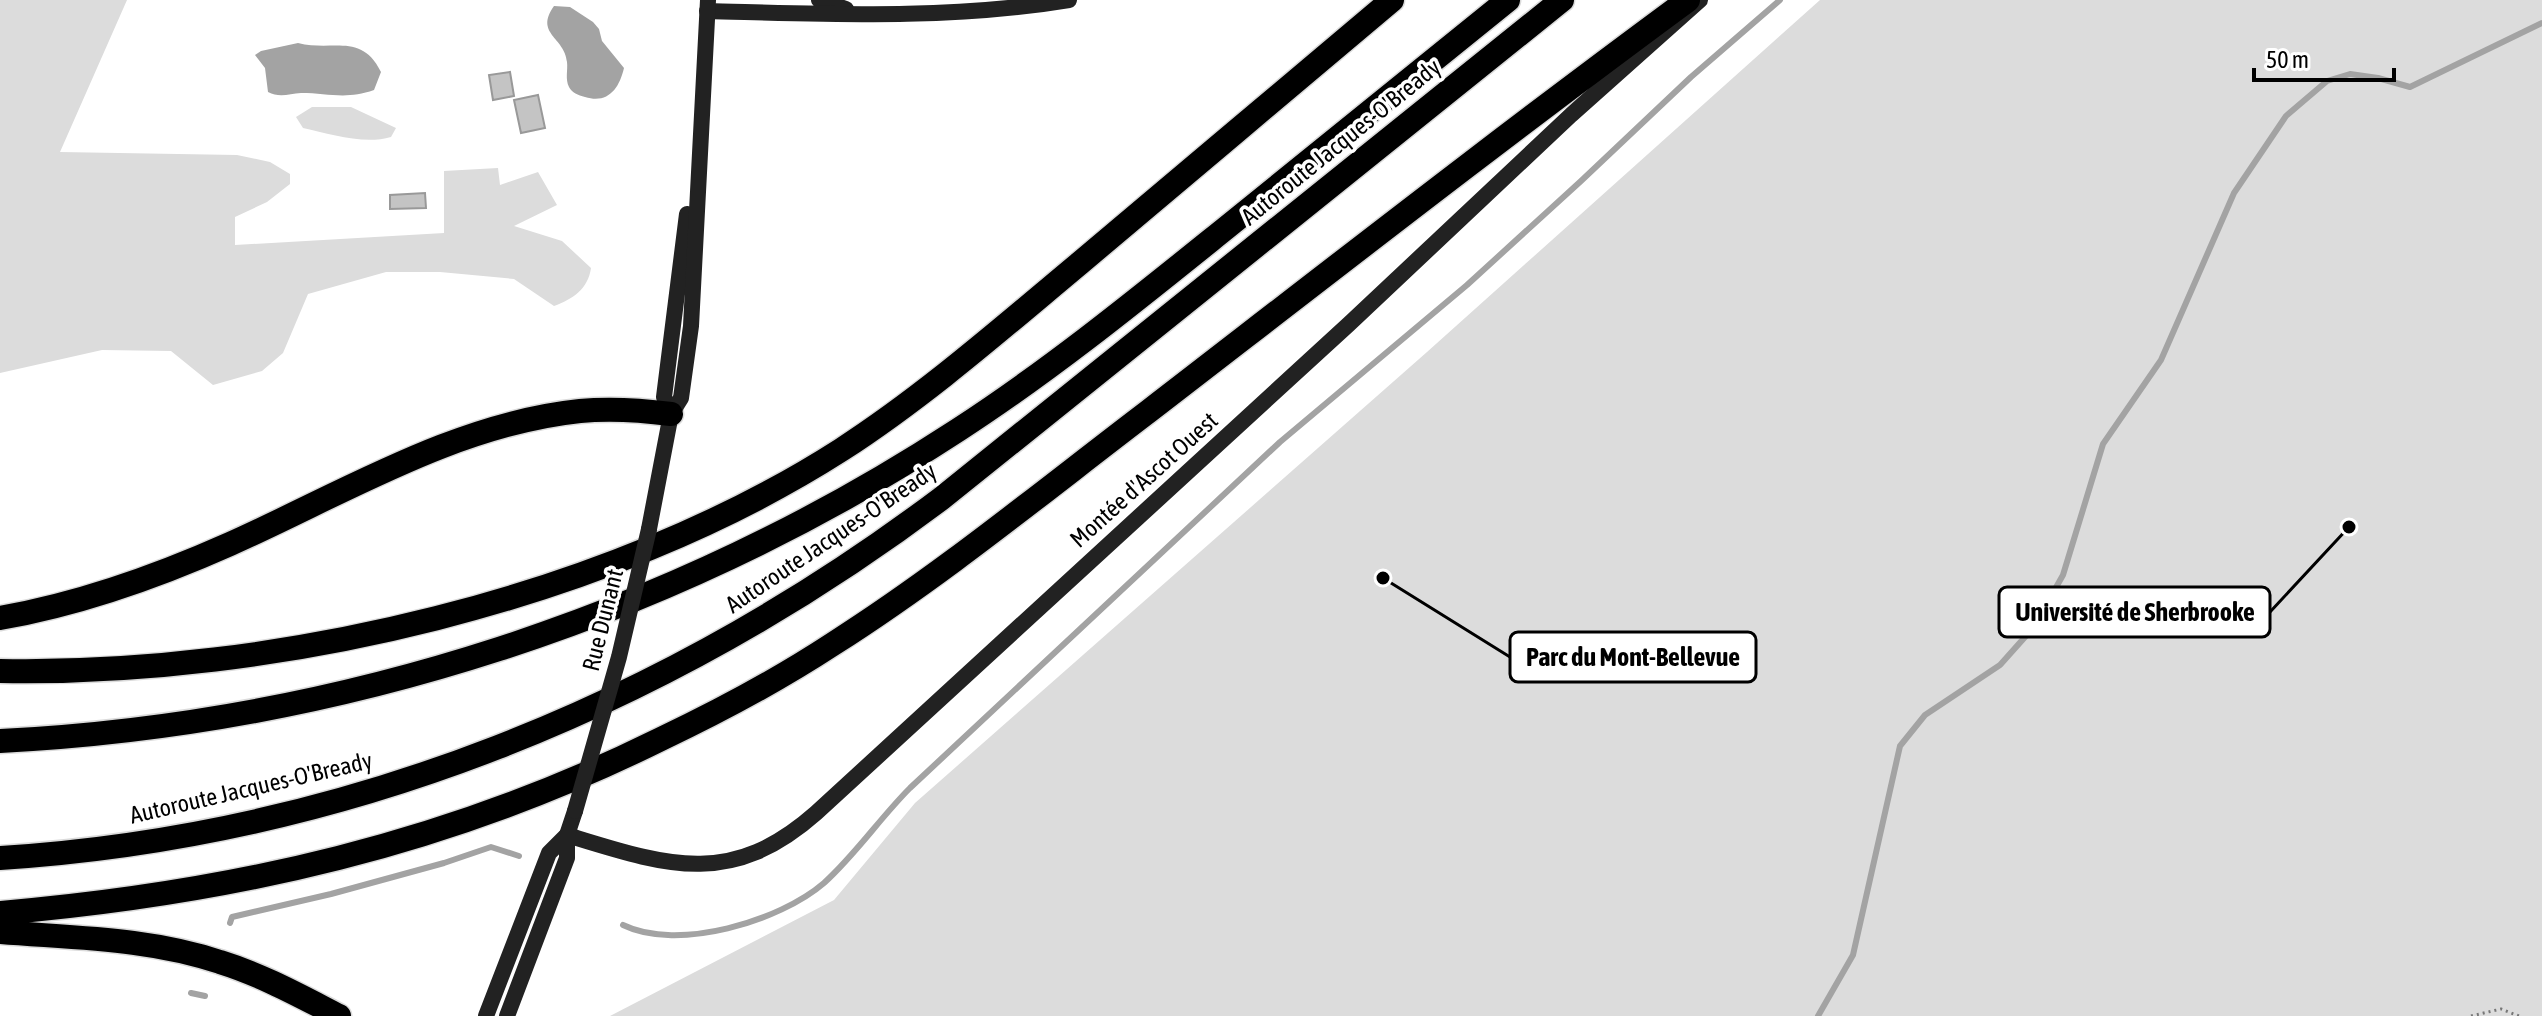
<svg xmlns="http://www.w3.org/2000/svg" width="2542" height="1016" font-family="'Asap Condensed',sans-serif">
	<rect width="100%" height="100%" fill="#fff"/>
	<g fill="#dcdcdc">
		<path d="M 0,0 L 127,0 L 60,152 L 237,155 L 270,162 L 290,174 L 290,184 L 267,202 L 235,217 L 235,245 L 444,233 L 444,171 L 498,168 L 500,185 L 538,172 L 557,205 L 514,226 L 562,241 L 591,268 C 588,289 573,299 554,306 L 514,279 L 440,272 L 386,272 L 308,294 L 283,353 L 262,371 L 213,385 L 171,351 L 102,350 L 0,373 Z"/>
		<polygon points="1820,0 2542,0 2542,1016 610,1016 834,900 915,803 1427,352"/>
		<path d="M 312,107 L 351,107 L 396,128 L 391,137 C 364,145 330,134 303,128 L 296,117 Z"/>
	</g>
	<g fill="#a3a3a3">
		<path d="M 554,6 L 570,7 L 593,22 L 599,29 L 602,41 L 624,68 C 619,89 608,104 585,97 C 578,95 572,93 569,87 C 565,79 568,70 567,62 C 565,37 534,34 554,6 Z"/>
		<path d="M 298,43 C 333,52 361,32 381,72 L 374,90 C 346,100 328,93 301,93 C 289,94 279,98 268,92 L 265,68 L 255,55 L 261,51 Z"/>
	</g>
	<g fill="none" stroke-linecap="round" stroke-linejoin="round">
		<g stroke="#a3a3a3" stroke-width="6">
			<polyline points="230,923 232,917 331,894 444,863 491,847 519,856"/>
			<path d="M 623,925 C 678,952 780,921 824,883 C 856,854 880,818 910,788 L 1280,442 L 1467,285 L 1581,181 L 1691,77 L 1780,0"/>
			<polyline points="191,993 205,996"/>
			<polyline points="1818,1016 1853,955 1900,746 1925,715 2000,665 2033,628 2063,575 2103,444 2161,360 2234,193 2286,116 2327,81 2350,74 2378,78 2410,87 2542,23"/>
		</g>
	</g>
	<g fill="#c4c4c4" stroke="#999" stroke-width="2">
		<polygon points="510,72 514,96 493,100 489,75"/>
		<polygon points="538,95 545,128 521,133 514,100"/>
		<polygon points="425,193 426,208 390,209 390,195"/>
	</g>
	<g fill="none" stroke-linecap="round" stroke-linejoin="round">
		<g stroke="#dbdbdb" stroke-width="27">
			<g id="highway">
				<path d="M 0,618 C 80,604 156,577 230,544 C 342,494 455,424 580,411 C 610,408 640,410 671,414"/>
				<path d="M 0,671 C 275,676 608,599 841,450 C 926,395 1002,328 1080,263 C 1184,175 1288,88 1392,0"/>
				<path d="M 0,741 C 339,724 673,616 958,430 C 1052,369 1139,298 1226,228 C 1320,152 1414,76 1508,0"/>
				<path d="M 0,858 C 345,836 667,705 942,498 L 1562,0"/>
				<path d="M 0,913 C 234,893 449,844 661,739 C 720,711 778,680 833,644 C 943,574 1045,490 1149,411 C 1328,273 1506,134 1688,0"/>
				<path d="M 0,932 C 74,938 149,938 220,962 C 262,975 300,996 339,1016"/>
			</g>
		</g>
		<polyline stroke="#777" stroke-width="3" stroke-dasharray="2 4" stroke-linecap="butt" points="2471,1016 2501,1009 2519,1016"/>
		<g stroke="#222" stroke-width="16">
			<polyline points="819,0 846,9"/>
			<path d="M 707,11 C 828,14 949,20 1069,0"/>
			<polyline points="671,414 664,397 687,214"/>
			<polyline points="649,529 671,414 681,398 691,326 708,0"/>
			<path d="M 567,835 C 665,865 730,889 816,813 L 1349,324 L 1571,115 L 1700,0"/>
			<polyline points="486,1016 549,853 567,835"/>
			<polyline points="507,1016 567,858 567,835 575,811"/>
		</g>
		<use href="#highway" stroke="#000" stroke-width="24"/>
		<polyline stroke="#222" stroke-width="16" points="575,811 619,657 649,529"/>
	</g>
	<g text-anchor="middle" stroke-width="7" stroke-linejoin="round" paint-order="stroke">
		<g font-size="24" fill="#000" stroke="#fff">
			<text transform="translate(1341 142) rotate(-39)" y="8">Autoroute Jacques-O'Bready</text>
			<text transform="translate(1144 480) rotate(-42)" y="8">Montée d'Ascot Ouest</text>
			<text transform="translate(831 538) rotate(-34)" y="8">Autoroute Jacques-O'Bready</text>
			<text transform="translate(603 620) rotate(-76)" y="8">Rue Dunant</text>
			<text transform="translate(251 788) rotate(-13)" y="8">Autoroute Jacques-O'Bready</text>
		</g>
	</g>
	<path fill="none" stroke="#000" stroke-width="3" d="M2349 527L2270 612M1383 578L1510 657"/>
	<g fill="#000" stroke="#fff" stroke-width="3">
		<circle cx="2349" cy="527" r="8"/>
		<circle cx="1383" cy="578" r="8"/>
	</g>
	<g fill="#fff" stroke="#000" stroke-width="3">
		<rect x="1999" y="587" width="271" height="50" rx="8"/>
		<rect x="1510" y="632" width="246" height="50" rx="8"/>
	</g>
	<g font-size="26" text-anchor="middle" font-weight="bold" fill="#000">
		<text x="2135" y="621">Université de Sherbrooke</text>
		<text x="1633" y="666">Parc du Mont-Bellevue</text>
	</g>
	<path d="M2254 68v12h140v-12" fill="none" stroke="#000000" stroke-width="4"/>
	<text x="2266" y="68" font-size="24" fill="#000000" stroke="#ffffff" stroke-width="6" paint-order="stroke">50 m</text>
</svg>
